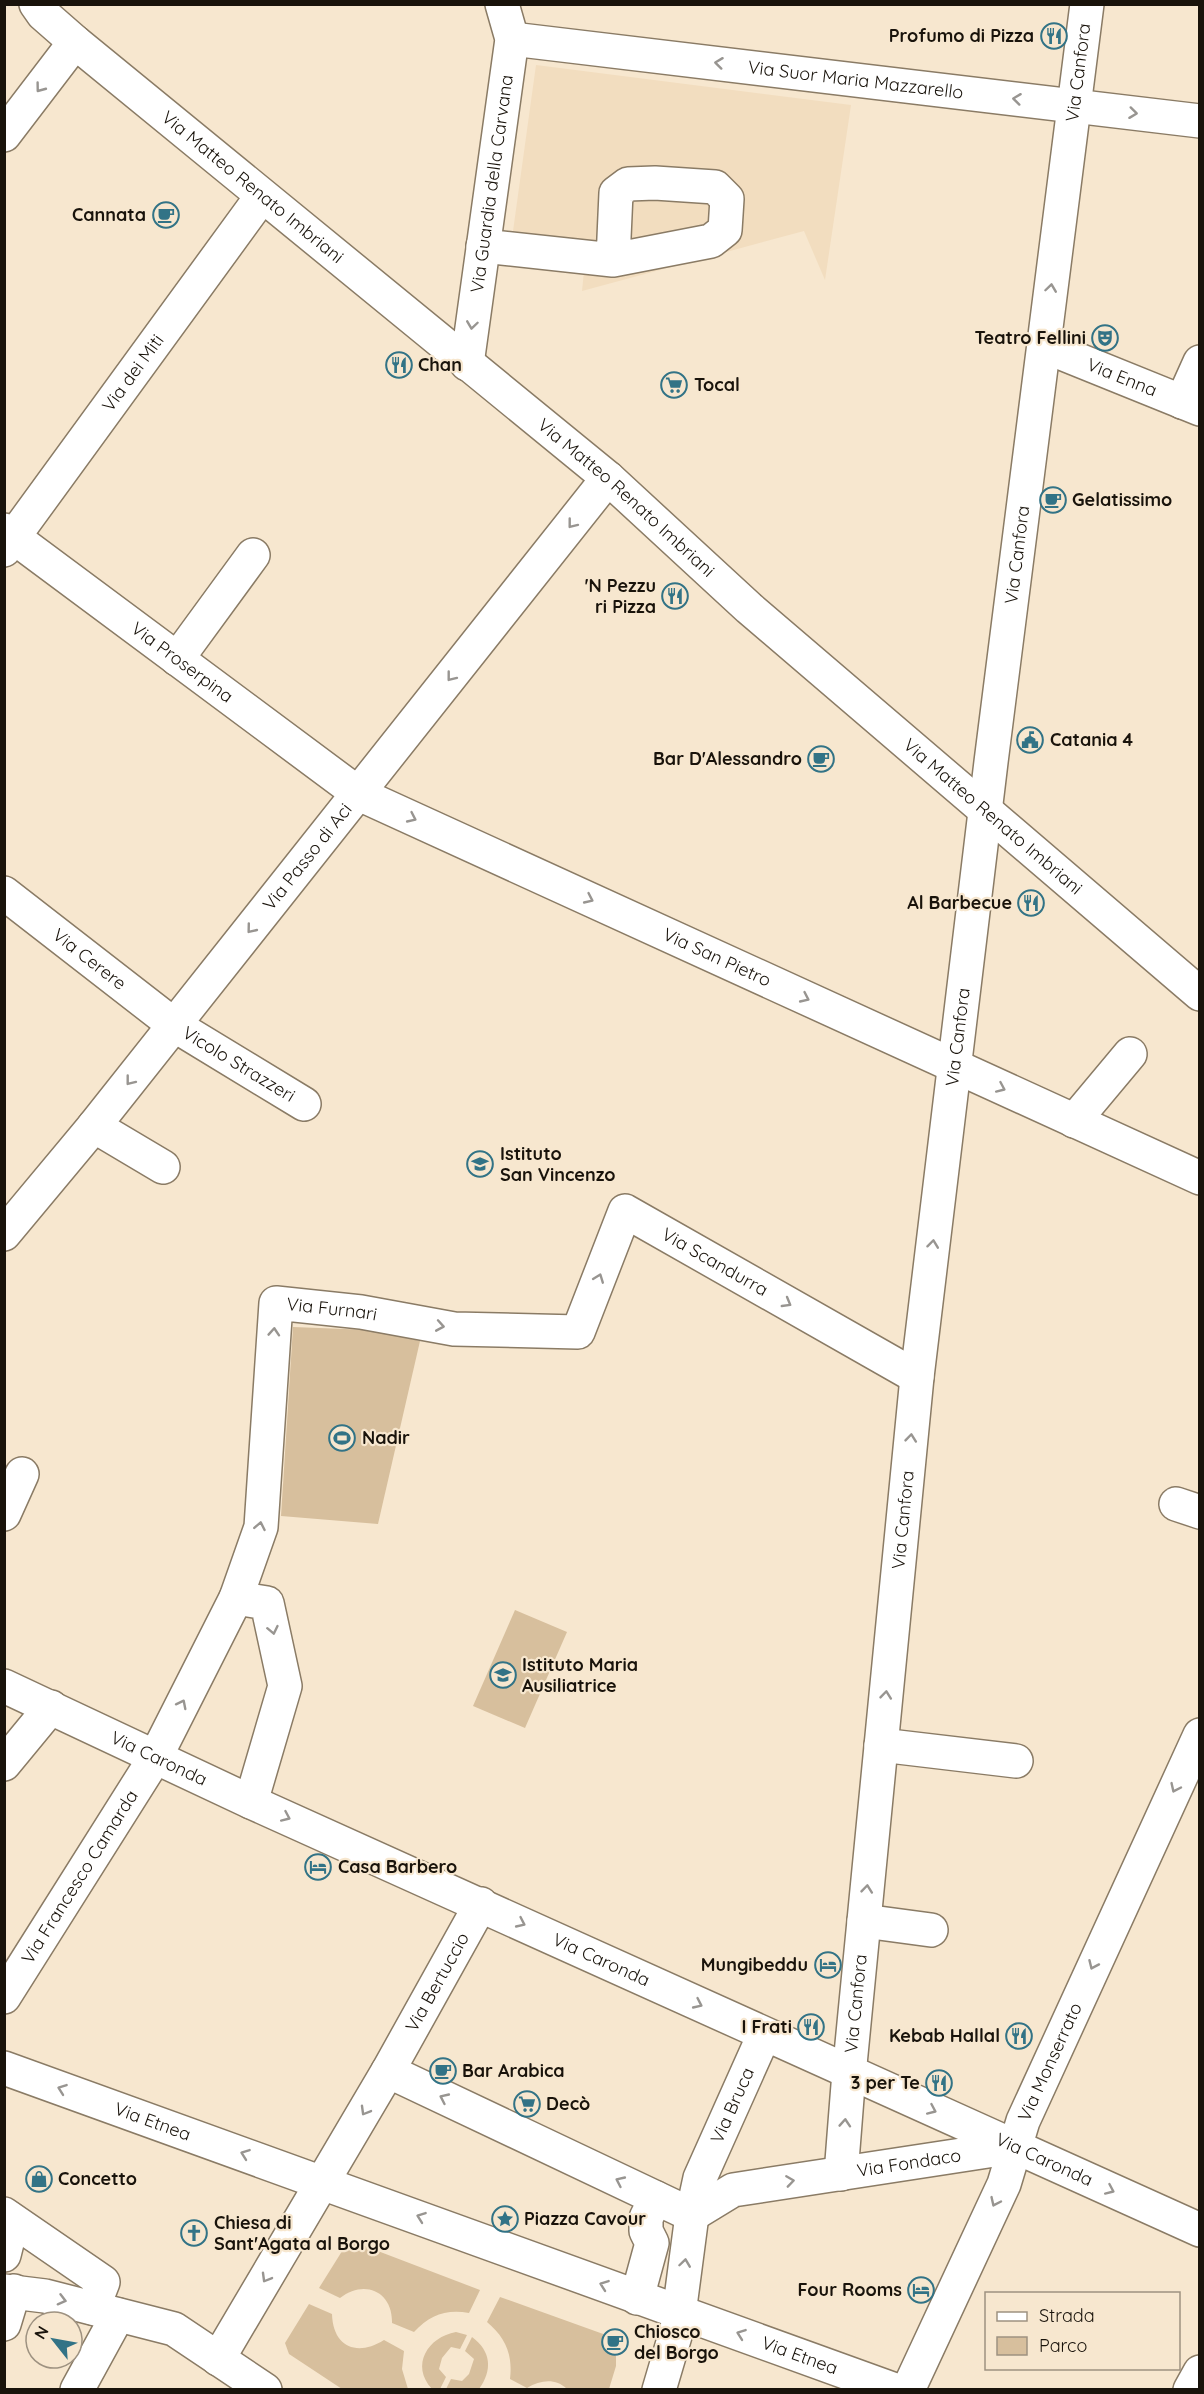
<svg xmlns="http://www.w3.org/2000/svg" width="1204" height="2394" font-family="Quicksand,sans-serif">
	<rect width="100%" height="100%" fill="#f7e7cf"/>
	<polygon fill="#f2ddbf" points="536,65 851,105 825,280 804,231 582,291 584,271 509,260"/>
	<g fill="#d7bf9d">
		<polygon points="293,1327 371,1330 420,1341 378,1524 281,1516"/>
		<polygon points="515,1610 567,1632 525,1728 473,1706"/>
		<path d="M 349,2240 L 480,2290 L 469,2313 C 446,2309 430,2315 414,2332 L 392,2323 C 393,2291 364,2279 340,2298 L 319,2288 Z"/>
		<path d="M 500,2297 L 606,2335 L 604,2348 L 616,2356 L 616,2366 L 609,2389 L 567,2389 C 555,2378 541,2380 527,2388 L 510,2379 C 513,2354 505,2337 487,2322 Z"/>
		<path d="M 309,2304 L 332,2314 C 333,2347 357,2357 384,2340 L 404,2351 L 402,2369 L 408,2389 L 342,2389 L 289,2354 L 285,2343 Z"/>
		<path d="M 456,2332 L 467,2335 L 460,2349 L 451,2347 L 442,2358 L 439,2369 L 446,2377 L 440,2389 L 432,2389 C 410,2365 428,2337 456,2332 Z"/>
		<path d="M 472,2337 C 491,2351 493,2370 479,2389 L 446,2389 L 451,2379 L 462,2381 L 469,2374 L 474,2359 L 465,2351 Z"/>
	</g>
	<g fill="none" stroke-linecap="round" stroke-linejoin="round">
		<g stroke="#8a7b65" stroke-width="36">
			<g id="minor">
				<path id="s1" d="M 512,39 L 1200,121"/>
				<polyline points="4,135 75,42"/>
				<polyline points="483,246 613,260 711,241 725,230 727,199 715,187 655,183 628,184 616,193 613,260"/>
				<path id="s2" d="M 1044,346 L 1200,409"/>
				<path id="s3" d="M 467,364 L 512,39 L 502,4"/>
				<polyline points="1182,402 1200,362"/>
				<path id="s4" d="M 4,530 L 359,794 L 1200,1178"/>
				<path id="s5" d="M 4,550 L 262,196"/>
				<polyline points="177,659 253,555"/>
				<path id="s6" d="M 4,893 L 174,1025 L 304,1104"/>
				<polyline points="1074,1121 1130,1054"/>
				<polyline points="94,1126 163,1167"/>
				<path id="s7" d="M 4,1234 L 94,1126 L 608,478"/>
				<polyline points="1176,1504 1200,1512"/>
				<polyline points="4,1514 22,1474"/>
				<polyline points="236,1598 267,1603 285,1686 251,1802"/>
				<polyline points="881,1745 1016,1761"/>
				<polyline points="4,1764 51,1707"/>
				<polyline points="864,1921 931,1930"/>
				<path id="s8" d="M 4,1997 L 156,1756 L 236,1598 L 261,1527 L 276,1303 L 361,1312 L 454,1329 L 578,1332 L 625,1211 L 917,1377"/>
				<polyline points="388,2071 692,2215"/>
				<path id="s9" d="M 841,2174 L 848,2085 L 917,1377 L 991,762 L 1087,4"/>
				<polyline points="4,2214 103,2282 93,2308"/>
				<path id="s10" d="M 692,2215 L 733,2190 L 1014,2147"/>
				<polyline points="4,2255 8,2239 9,2218"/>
				<polyline points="637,2298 652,2243 646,2231 646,2218 656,2198"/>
				<polyline points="4,2324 14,2291"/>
				<path id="s11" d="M 218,2359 L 388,2071 L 481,1904"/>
				<polyline points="77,2390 118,2315"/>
				<path id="s12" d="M 659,2390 L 677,2329 L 692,2215 L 700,2178 L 764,2035"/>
				<polyline points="1190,2390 1200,2372"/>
			</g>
		</g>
		<g stroke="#8a7b65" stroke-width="36">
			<g id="major">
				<path id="s13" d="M 36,4 L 43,14 L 75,42 L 608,478 L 749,608 L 1200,994"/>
				<path id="s14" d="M 4,1686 L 251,1802 L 1200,2230"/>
				<path id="s15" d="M 4,2068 L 895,2390"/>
				<polyline points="4,2291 45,2296 174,2329 265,2390"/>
				<path id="s16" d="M 908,2390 L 1004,2184 L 1023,2121 L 1200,1735"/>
			</g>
		</g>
		<use href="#minor" stroke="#fff" stroke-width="33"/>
		<use href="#major" stroke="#fff" stroke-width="33"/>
	</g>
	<defs><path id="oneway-chevron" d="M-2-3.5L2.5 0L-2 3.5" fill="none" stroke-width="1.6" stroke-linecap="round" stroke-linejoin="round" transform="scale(1.5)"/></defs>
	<g stroke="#989591">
		<use href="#oneway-chevron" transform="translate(719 63) rotate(-173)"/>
		<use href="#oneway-chevron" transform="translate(40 88) rotate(127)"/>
		<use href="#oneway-chevron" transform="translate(1017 99) rotate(-173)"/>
		<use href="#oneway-chevron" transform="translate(1133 113) rotate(7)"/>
		<use href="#oneway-chevron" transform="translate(1051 288) rotate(-82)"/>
		<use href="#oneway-chevron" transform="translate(472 325) rotate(98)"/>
		<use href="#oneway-chevron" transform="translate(572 524) rotate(128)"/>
		<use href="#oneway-chevron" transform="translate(451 677) rotate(128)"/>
		<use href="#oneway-chevron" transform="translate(412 818) rotate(25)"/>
		<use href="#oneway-chevron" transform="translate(589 899) rotate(25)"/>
		<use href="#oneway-chevron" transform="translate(251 929) rotate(129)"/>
		<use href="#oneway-chevron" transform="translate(805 998) rotate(25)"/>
		<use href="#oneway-chevron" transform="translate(130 1081) rotate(128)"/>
		<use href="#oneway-chevron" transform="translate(1001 1088) rotate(24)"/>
		<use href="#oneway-chevron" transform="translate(933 1244) rotate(-83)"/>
		<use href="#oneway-chevron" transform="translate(599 1278) rotate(-69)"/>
		<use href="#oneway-chevron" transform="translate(787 1303) rotate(30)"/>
		<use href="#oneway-chevron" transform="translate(440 1326) rotate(10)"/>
		<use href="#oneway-chevron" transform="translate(274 1332) rotate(-86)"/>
		<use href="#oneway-chevron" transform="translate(911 1438) rotate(-84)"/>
		<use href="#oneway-chevron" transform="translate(260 1526) rotate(-79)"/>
		<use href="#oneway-chevron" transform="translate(273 1630) rotate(78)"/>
		<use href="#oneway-chevron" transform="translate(886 1695) rotate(-84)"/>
		<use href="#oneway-chevron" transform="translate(182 1704) rotate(-63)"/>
		<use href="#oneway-chevron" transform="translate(1175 1788) rotate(115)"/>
		<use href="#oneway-chevron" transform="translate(286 1817) rotate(24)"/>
		<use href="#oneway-chevron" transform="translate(867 1889) rotate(-84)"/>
		<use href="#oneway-chevron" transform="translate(521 1923) rotate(25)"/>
		<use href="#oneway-chevron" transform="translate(1093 1965) rotate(114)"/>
		<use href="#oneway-chevron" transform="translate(698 2004) rotate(25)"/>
		<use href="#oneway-chevron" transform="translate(62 2089) rotate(-160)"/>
		<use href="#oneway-chevron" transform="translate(444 2098) rotate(-155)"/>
		<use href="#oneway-chevron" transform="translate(932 2110) rotate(24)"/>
		<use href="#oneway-chevron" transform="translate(365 2111) rotate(120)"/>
		<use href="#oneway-chevron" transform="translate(845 2123) rotate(-86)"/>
		<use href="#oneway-chevron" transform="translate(245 2154) rotate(-160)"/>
		<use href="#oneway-chevron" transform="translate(620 2181) rotate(-155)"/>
		<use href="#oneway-chevron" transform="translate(790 2181) rotate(-8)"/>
		<use href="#oneway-chevron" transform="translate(1110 2190) rotate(24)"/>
		<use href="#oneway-chevron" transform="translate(995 2202) rotate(115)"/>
		<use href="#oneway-chevron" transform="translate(421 2217) rotate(-160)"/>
		<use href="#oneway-chevron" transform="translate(685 2263) rotate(-82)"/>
		<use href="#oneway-chevron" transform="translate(266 2278) rotate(120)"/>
		<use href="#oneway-chevron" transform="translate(604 2285) rotate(-160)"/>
		<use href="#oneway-chevron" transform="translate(62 2300) rotate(15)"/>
		<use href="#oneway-chevron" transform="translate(741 2334) rotate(-160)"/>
	</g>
	<defs>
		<g id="restaurant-ring" transform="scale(1.35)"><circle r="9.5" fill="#f7e7cf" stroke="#327386" stroke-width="1.5"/><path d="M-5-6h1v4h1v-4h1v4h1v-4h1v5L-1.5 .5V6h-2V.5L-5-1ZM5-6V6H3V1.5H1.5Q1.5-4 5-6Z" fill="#327386"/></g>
		<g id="cafe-ring" transform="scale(1.35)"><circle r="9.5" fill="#f7e7cf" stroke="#327386" stroke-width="1.5"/><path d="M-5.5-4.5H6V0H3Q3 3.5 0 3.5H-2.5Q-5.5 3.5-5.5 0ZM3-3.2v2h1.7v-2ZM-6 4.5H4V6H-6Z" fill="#327386"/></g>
		<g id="theatre-ring" transform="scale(1.35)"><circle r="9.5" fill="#f7e7cf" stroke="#327386" stroke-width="1.5"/><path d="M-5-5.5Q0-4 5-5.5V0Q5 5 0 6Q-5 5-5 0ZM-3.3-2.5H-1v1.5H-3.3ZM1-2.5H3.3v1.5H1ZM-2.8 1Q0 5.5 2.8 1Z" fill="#327386"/></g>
		<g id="supermarket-ring" transform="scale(1.35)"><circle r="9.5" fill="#f7e7cf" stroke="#327386" stroke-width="1.5"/><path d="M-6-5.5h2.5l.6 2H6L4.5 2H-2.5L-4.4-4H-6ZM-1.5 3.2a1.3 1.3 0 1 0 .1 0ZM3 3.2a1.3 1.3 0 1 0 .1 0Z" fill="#327386"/></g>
		<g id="civic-ring" transform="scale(1.35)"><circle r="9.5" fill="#f7e7cf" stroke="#327386" stroke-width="1.5"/><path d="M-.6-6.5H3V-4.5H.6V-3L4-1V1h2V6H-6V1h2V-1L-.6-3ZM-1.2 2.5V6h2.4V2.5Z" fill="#327386"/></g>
		<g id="school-ring" transform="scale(1.35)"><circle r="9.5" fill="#f7e7cf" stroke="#327386" stroke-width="1.5"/><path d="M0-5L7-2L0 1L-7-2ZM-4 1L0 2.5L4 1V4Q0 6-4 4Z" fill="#327386"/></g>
		<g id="stadium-ring" transform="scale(1.35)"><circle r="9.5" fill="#f7e7cf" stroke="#327386" stroke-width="1.5"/><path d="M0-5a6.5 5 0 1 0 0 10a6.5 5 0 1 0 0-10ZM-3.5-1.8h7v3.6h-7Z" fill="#327386"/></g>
		<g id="hotel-ring" transform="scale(1.35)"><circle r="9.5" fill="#f7e7cf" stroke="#327386" stroke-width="1.5"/><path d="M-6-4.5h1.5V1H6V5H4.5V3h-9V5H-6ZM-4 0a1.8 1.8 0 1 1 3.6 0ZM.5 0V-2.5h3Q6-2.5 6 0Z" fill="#327386"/></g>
		<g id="shop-ring" transform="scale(1.35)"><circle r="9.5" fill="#f7e7cf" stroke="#327386" stroke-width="1.5"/><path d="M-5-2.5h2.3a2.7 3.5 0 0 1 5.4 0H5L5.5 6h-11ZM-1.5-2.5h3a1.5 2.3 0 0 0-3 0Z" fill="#327386"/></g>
		<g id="sight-ring" transform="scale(1.35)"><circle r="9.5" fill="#f7e7cf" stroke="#327386" stroke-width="1.5"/><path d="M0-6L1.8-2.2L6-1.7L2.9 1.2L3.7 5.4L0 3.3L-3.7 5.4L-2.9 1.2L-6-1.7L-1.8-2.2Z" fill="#327386"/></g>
		<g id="church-ring" transform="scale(1.35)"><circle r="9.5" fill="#f7e7cf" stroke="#327386" stroke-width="1.5"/><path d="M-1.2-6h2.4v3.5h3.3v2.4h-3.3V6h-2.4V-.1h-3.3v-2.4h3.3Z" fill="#327386"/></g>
	</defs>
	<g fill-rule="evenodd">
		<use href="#restaurant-ring" x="1054" y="36"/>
		<use href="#cafe-ring" x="166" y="215"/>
		<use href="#theatre-ring" x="1105" y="338"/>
		<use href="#restaurant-ring" x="399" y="365"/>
		<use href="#supermarket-ring" x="674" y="385"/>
		<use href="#cafe-ring" x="1053" y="500"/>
		<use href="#restaurant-ring" x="675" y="596"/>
		<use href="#civic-ring" x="1030" y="740"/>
		<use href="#cafe-ring" x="821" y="759"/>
		<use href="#restaurant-ring" x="1031" y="903"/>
		<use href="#school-ring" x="480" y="1164"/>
		<use href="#stadium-ring" x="342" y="1438"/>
		<use href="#school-ring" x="503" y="1675"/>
		<use href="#hotel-ring" x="318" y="1867"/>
		<use href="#hotel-ring" x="828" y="1965"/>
		<use href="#restaurant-ring" x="811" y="2027"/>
		<use href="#restaurant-ring" x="1019" y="2036"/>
		<use href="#cafe-ring" x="443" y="2071"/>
		<use href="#restaurant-ring" x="939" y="2083"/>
		<use href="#supermarket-ring" x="527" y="2104"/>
		<use href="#shop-ring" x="39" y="2179"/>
		<use href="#sight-ring" x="505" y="2219"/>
		<use href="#church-ring" x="194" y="2233"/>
		<use href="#hotel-ring" x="921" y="2290"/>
		<use href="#cafe-ring" x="615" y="2342"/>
	</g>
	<g text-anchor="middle" stroke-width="4.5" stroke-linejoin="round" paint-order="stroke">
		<g font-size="18" font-weight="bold" fill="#19130b" stroke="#f7e7cf" text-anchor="start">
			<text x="1034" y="42" text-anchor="end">Profumo di Pizza</text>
			<text x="146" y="221" text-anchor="end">Cannata</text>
			<text x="1086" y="344" text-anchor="end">Teatro Fellini</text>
			<text x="418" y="371">Chan</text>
			<text x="694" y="391">Tocal</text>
			<text x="1072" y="506">Gelatissimo</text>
			<text x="656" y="592" text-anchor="end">'N Pezzu<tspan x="656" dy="21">ri Pizza</tspan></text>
			<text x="1050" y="746">Catania 4</text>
			<text x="802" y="765" text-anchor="end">Bar D'Alessandro</text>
			<text x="1012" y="909" text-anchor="end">Al Barbecue</text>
			<text x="500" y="1160">Istituto<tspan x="500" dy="21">San Vincenzo</tspan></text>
			<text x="362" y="1444">Nadir</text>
			<text x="522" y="1671">Istituto Maria<tspan x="522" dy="21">Ausiliatrice</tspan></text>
			<text x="338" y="1873">Casa Barbero</text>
			<text x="808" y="1971" text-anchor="end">Mungibeddu</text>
			<text x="792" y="2033" text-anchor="end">I Frati</text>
			<text x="1000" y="2042" text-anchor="end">Kebab Hallal</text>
			<text x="462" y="2077">Bar Arabica</text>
			<text x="920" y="2089" text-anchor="end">3 per Te</text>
			<text x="546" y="2110">Decò</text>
			<text x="58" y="2185">Concetto</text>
			<text x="524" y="2225">Piazza Cavour</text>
			<text x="214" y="2229">Chiesa di<tspan x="214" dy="21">Sant'Agata al Borgo</tspan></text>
			<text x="902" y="2296" text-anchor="end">Four Rooms</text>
			<text x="634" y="2338">Chiosco<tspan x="634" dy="21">del Borgo</tspan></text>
		</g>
		<g font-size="18" fill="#19130b" stroke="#f7e7cf">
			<text dy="6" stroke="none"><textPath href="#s9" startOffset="2115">Via Canfora</textPath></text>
			<text dy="6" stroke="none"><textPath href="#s1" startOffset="346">Via Suor Maria Mazzarello</textPath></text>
			<text dy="6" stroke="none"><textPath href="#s3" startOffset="182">Via Guardia della Carvana</textPath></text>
			<text dy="6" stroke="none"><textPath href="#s13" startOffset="284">Via Matteo Renato Imbriani</textPath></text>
			<text dy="6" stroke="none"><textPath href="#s5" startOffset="219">Via dei Miti</textPath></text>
			<text dy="6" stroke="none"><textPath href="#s2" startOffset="84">Via Enna</textPath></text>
			<text dy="6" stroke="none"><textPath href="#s13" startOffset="770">Via Matteo Renato Imbriani</textPath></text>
			<text dy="6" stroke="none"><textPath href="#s9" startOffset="1629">Via Canfora</textPath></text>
			<text dy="6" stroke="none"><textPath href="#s4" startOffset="222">Via Proserpina</textPath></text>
			<text dy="6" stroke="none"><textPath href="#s13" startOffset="1256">Via Matteo Renato Imbriani</textPath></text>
			<text dy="6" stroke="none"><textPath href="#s7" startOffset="484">Via Passo di Aci</textPath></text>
			<text dy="6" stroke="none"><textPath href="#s4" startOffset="836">Via San Pietro</textPath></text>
			<text dy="6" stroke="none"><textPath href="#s6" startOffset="108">Via Cerere</textPath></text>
			<text dy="6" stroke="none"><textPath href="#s9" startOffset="1143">Via Canfora</textPath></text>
			<text dy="6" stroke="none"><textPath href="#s6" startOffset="291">Vicolo Strazzeri</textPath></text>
			<text dy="6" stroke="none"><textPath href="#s8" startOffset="1299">Via Scandurra</textPath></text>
			<text dy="6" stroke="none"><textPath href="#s8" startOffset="818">Via Furnari</textPath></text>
			<text dy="6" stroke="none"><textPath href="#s9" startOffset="657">Via Canfora</textPath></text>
			<text dy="6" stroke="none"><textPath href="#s14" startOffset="171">Via Caronda</textPath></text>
			<text dy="6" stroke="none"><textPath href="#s8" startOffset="142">Via Francesco Camarda</textPath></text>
			<text dy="6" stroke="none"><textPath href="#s14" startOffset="657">Via Caronda</textPath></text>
			<text dy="6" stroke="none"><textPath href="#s11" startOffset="436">Via Bertuccio</textPath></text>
			<text dy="6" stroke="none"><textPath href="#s9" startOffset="171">Via Canfora</textPath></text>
			<text dy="6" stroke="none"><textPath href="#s16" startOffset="358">Via Monserrato</textPath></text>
			<text dy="6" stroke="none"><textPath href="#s12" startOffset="296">Via Bruca</textPath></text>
			<text dy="6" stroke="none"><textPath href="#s15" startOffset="158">Via Etnea</textPath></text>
			<text dy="6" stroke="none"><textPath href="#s14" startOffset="1143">Via Caronda</textPath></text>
			<text dy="6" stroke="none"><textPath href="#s10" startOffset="226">Via Fondaco</textPath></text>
			<text dy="6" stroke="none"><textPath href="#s15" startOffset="846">Via Etnea</textPath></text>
		</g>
	</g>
	<rect width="1204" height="2394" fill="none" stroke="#19130b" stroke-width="12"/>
	<rect x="985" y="2292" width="195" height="78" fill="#f7e7cf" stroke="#9e9281" stroke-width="1.5"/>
	<rect x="997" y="2312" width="30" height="9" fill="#ffffff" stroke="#9e9281" stroke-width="1.5"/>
	<text x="1039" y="2322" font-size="18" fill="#19130b">Strada</text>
	<rect x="997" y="2337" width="30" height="18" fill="#d7bf9d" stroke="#9e9281" stroke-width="1.5"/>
	<text x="1039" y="2352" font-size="18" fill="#19130b">Parco</text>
	<g transform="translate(54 2340) rotate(301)"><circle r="28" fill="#f7e7cf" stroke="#9e9281" stroke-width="1.5"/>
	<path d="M0-4.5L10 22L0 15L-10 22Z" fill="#327386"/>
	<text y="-9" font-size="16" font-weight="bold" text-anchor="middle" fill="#19130b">N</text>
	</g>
</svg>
